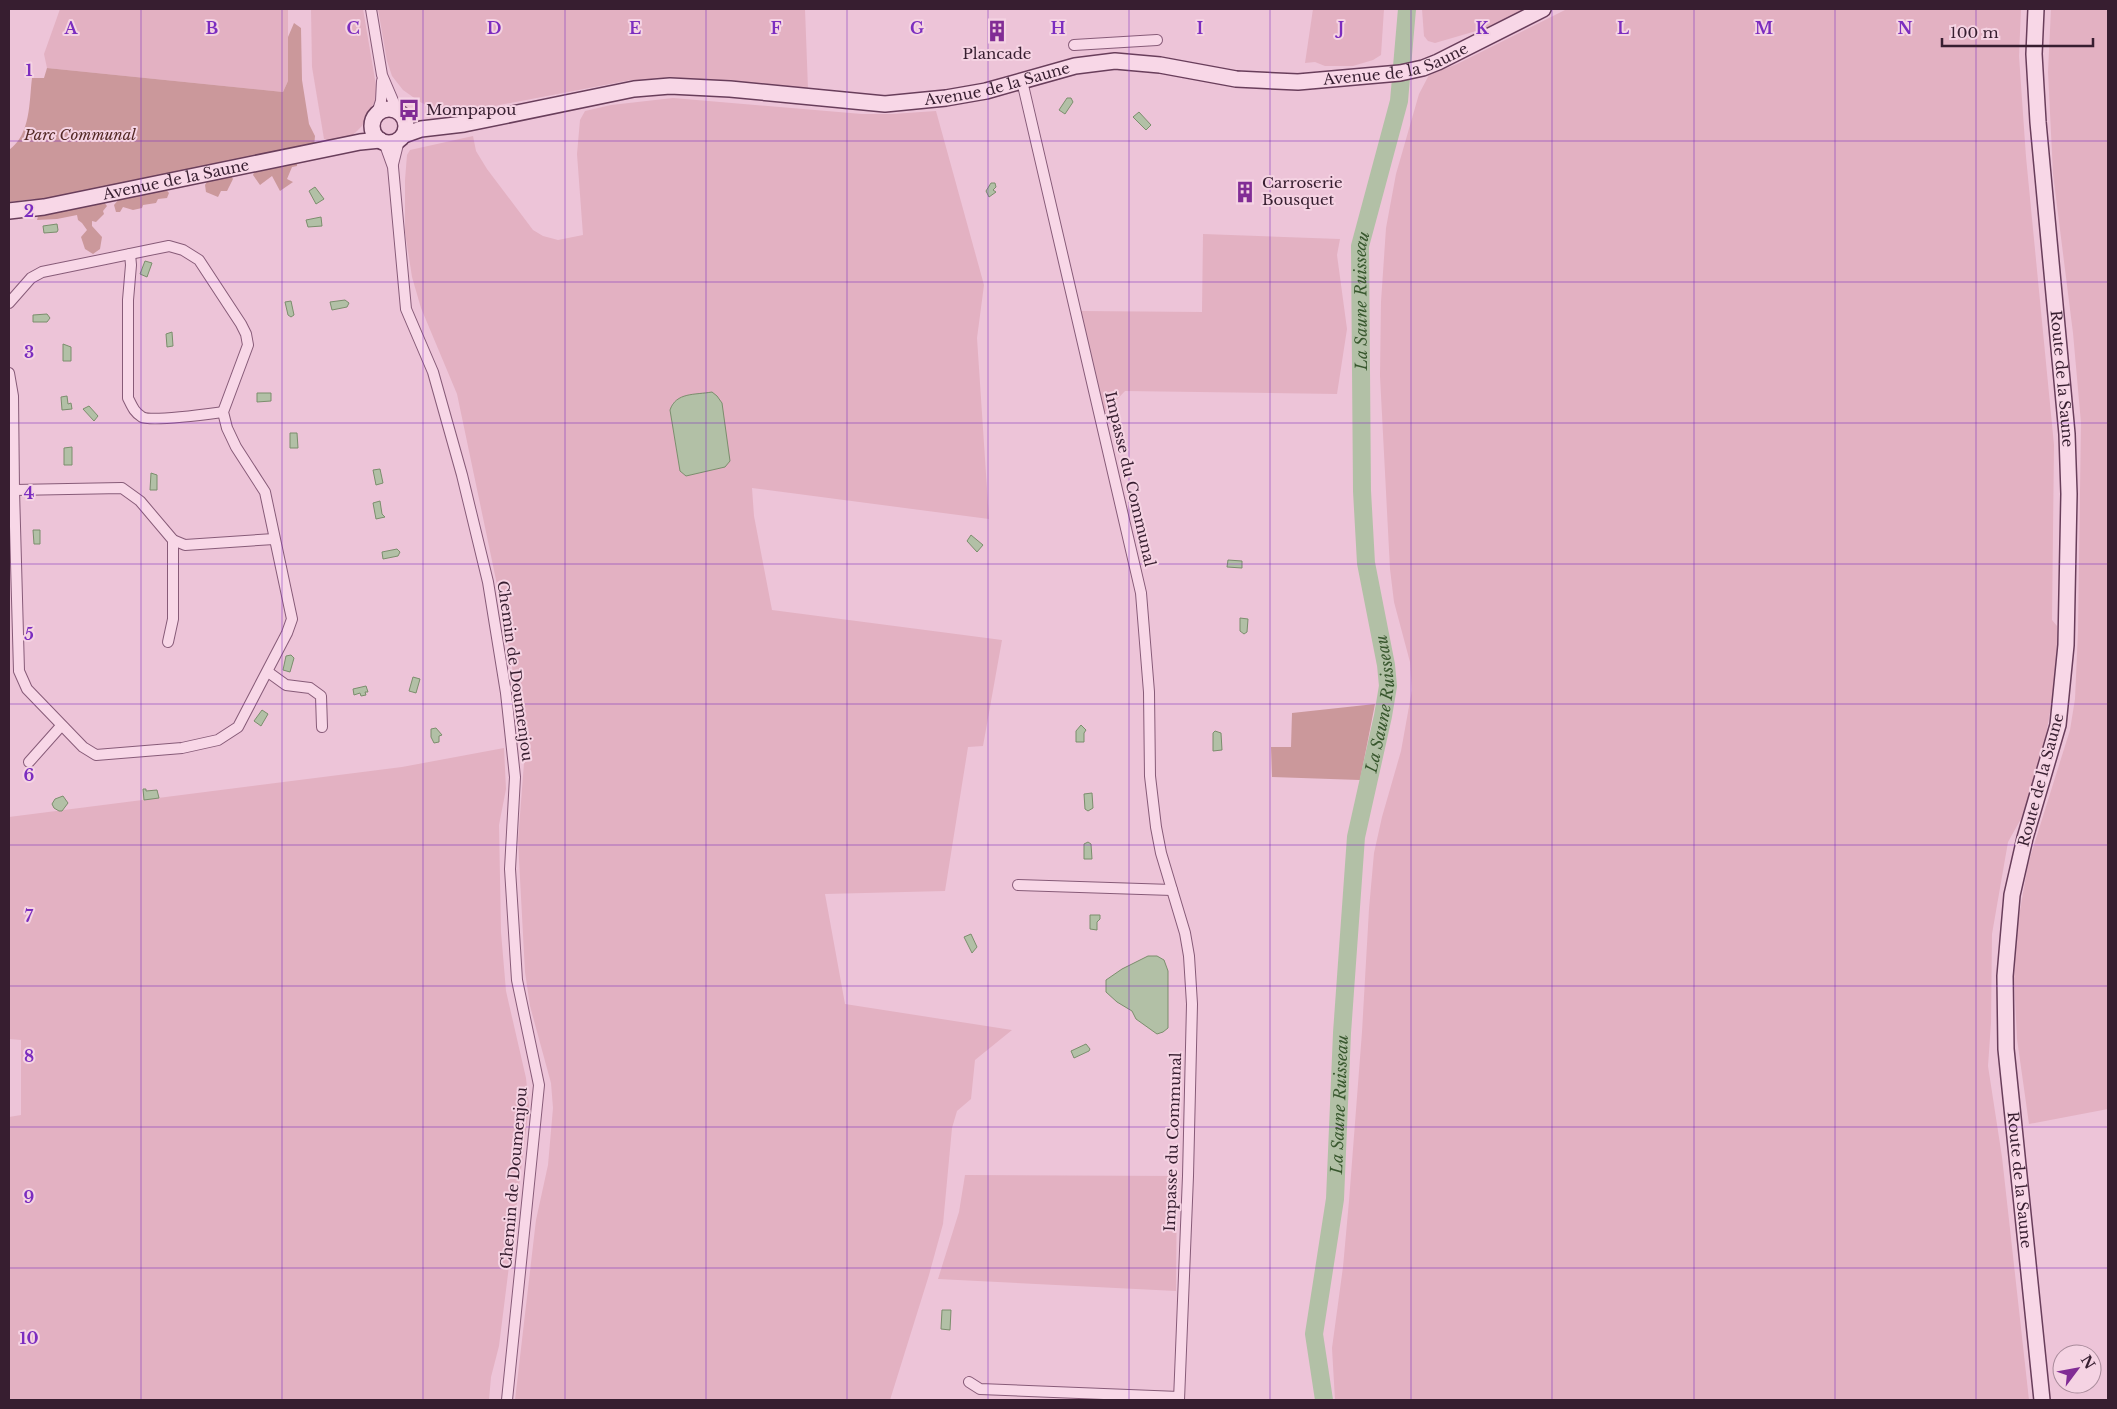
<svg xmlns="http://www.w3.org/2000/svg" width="2117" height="1409" font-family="'Libre Baskerville',serif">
	<rect width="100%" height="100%" fill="#edc4d8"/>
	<g fill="#e3b1c2" fill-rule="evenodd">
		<polygon points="60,9 288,9 288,81 283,92 47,68 44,54"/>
		<polygon points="311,9 363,9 377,91 376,99 362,126 352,136 331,141 324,139 312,67"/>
		<polygon points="378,9 805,9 808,89 708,80 631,80 474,110 453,112 436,110 420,102 403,90 392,76 387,61"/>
		<polygon points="1313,9 1384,9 1381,55 1373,60 1353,66 1325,66 1315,62 1305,63"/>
		<polygon points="1422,9 1527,9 1483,29 1435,43 1428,41 1424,36"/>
		<polygon points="1567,9 2021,9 2019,56 2026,157 2054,445 2052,620 2057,626 2058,645 2054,690 2044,746 2022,817 2008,842 1992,934 1991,1023 1988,1066 2002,1157 2029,1400 1335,1400 1332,1348 1343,1267 1349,1201 1362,1032 1369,909 1374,853 1382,817 1401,751 1412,690 1410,662 1394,602 1390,569 1380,376 1381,302 1386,228 1396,174 1419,94 1429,75 1457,64"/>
		<polygon points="2051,9 2108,9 2108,1109 2029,1124 2017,1039 2014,978 2017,928 2028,864 2070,730 2075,699 2078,631 2081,423 2073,333 2053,174 2048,72"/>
		<path d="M 673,98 L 862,114 L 892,114 L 936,111 L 984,285 L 977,338 L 989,519 L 752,488 L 754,516 L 772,610 L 1002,640 L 983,746 L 968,747 L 945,891 L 825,894 L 845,1004 L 1012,1030 L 975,1060 L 971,1099 L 957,1111 L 952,1128 L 943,1224 L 929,1275 L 890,1400 L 515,1400 L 536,1220 L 548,1165 L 553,1108 L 551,1083 L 530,1006 L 525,972 L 518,841 L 524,763 L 520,715 L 503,613 L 457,394 L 421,308 L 412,277 L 405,232 L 405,180 L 407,155 L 410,150 L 473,136 L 476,151 L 487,169 L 533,230 L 543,236 L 558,240 L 583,235 L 577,154 L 580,120 L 585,111 L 611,105 ZM 673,402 L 725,467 L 686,476 L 680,471 L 670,410 Z"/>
		<polygon points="1203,234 1340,239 1337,255 1347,329 1337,394 1125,391 1104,413 1080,311 1202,312"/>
		<polygon points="504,748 506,789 499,825 501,932 506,991 526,1078 529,1106 499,1346 491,1377 489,1400 9,1400 9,1117 21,1115 21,1040 9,1039 9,817 402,767"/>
		<polygon points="965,1175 1177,1176 1176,1291 938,1279 959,1212"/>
	</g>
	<g fill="#cb989b">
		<path d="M 294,23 L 301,28 L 302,80 L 309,124 L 315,136 L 314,147 L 298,152 L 297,166 L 292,167 L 287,179 L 293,182 L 280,191 L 272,176 L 260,185 L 253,175 L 256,167 L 230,174 L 233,179 L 227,191 L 221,191 L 218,197 L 206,192 L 205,185 L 208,180 L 146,190 L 157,192 L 164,187 L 169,193 L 167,198 L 158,199 L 156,203 L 143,205 L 142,208 L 133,210 L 123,207 L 120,212 L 116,212 L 114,205 L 119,199 L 133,191 L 103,201 L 107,206 L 103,211 L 104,214 L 96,222 L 92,221 L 92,226 L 102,237 L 100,249 L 93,254 L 85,249 L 81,237 L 87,230 L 82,223 L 78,220 L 77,215 L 57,219 L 37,220 L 42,202 L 34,199 L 9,202 L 9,150 C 31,134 29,102 32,78 L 44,78 L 47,68 L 283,92 L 288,81 L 288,37 Z"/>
		<polygon points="1375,704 1360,780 1272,777 1271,747 1291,747 1292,713"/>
	</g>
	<g fill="#b2c0a6" stroke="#7b8e6d">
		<polygon points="1067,98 1071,98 1073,102 1065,114 1059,110"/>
		<polygon points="1139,112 1151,125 1146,130 1133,117"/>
		<polygon points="991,183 995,183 996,187 993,190 996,192 989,197 986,191"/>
		<polygon points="315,187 324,199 316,204 309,191"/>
		<polygon points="321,217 322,226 308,227 306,220"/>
		<polygon points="57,224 58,230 57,232 44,233 43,226"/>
		<polygon points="145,261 152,263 147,277 140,274"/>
		<polygon points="345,300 349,303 347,307 332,310 330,302"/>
		<polygon points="291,301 294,315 291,317 288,315 285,302"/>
		<polygon points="47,314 50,318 47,322 33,322 33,315"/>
		<polygon points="172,332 173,346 167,347 166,334"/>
		<polygon points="63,344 71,347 71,361 63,361"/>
		<path d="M 712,392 L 717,396 L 722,403 L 730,461 L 725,467 L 686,476 L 680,471 L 670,410 C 676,392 695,395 712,392 Z"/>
		<polygon points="271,393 271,401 257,402 257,393"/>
		<polygon points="67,396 68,404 71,403 72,409 62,410 61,397"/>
		<polygon points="89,406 98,416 94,421 83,409"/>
		<polygon points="290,433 297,433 298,448 290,448"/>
		<polygon points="72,447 72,465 64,465 64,448"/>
		<polygon points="380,469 383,483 376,485 373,470"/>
		<polygon points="151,473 157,475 157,490 150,490"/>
		<polygon points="380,501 382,514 385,517 376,519 373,503"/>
		<polygon points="33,530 40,530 40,544 34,544"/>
		<polygon points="971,535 983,545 977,552 967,541"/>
		<polygon points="397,549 400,552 398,556 383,559 382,552"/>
		<polygon points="1228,560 1242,561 1242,568 1227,567"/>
		<polygon points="1240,618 1248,619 1247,632 1244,634 1240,631"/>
		<polygon points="291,655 294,658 290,672 283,670 286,656"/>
		<polygon points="413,677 420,679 416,693 409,691"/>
		<polygon points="366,686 368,692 365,692 366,695 361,696 360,693 354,695 353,689"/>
		<polygon points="262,710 268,714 261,726 254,721"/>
		<polygon points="1081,725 1086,730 1084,733 1084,742 1076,742 1076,731"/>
		<polygon points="436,728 442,735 439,736 439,742 434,743 431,737 431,729"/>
		<polygon points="1215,731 1221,733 1222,750 1213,751 1213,733"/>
		<polygon points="143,789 146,789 146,791 157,790 159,798 144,800"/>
		<polygon points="1092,793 1093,808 1088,811 1085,809 1084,794"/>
		<polygon points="63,796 68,803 62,811 59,811 54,808 52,804 55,799"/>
		<polygon points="1088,842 1091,844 1092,859 1084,859 1084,844"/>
		<polygon points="1090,915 1100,915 1100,919 1097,922 1097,930 1090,929"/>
		<polygon points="971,934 977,947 972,953 964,937"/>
		<polygon points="1148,956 1157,956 1164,960 1168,971 1168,1028 1163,1032 1157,1034 1136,1019 1132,1011 1117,1002 1106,992 1106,980 1122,969"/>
		<polygon points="1086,1044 1090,1049 1089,1051 1074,1058 1071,1051"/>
		<polygon points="942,1310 951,1310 950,1330 941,1329"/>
	</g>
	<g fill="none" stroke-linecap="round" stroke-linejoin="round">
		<path stroke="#b2c0a6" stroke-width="18" id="s1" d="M 1324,1400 L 1314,1334 L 1335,1199 L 1342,1033 L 1356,837 L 1383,716 L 1388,686 L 1386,665 L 1366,563 L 1362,491 L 1360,246 L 1399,101 L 1407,9"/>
		<g stroke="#875b78" stroke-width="12">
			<g id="street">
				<polyline points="371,9 382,75 397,110"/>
				<polyline points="1074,45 1157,40"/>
				<polyline points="1022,81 1141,593 1149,692 1150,776 1156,827 1161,853 1185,933 1189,956 1192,1004 1188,1176 1179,1400"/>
				<polyline points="377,113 381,101 382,81"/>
				<polyline points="384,142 393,167 406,309 433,372 462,475 488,582 506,693 515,777 510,869 517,980 539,1085 507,1400"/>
				<polyline points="393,164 399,140"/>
				<path d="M 130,254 L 131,265 L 128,300 L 128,398 C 132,406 134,412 142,417 C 151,422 208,414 223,412"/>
				<polyline points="9,303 31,278 42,272 169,246 183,250 199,260 241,324 246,334 248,345 223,412 227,428 236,447 265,492 292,619 287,633 238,727 218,740 182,748 96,755 83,747 27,689 19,671 14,490 13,396 9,373"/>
				<polyline points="10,493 14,490 122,488 140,501 173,540 185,545 274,539"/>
				<polyline points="168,642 173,619 173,540"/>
				<polyline points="268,672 286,685 310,688 321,696 322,727"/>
				<polyline points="29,762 61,726"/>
				<polyline points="1018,885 1172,890"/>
				<polyline points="969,1382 980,1389 1179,1397"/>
			</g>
		</g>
		<g stroke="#693e5b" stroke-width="18">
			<g id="secondary">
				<path id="s2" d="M 2036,9 L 2034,54 L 2038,122 L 2067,434 L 2069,494 L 2066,645 L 2058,725 L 2025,838 L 2012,895 L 2005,976 L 2006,1049 L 2042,1400"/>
				<circle cx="389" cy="126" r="17"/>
				<path id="s3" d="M 404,135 L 421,129 L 464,124 L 634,89 L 670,86 L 730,89 L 885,104 L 946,98 L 986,91 L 1075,66 L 1115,61 L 1160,65 L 1236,79 L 1298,82 L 1400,73 L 1423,68 L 1438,62 L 1543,9"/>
				<path id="s4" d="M 9,211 L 44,207 L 360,142 L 380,140"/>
			</g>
		</g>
		<use href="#street" stroke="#f8d7e7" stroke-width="10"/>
		<use href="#secondary" stroke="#f8d7e7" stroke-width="15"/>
	</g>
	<path fill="none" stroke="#7b2cbf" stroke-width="1" stroke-opacity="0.55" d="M 141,9 L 141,1400M 282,9 L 282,1400M 423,9 L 423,1400M 565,9 L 565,1400M 706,9 L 706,1400M 847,9 L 847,1400M 988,9 L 988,1400M 1129,9 L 1129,1400M 1270,9 L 1270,1400M 1411,9 L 1411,1400M 1552,9 L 1552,1400M 1694,9 L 1694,1400M 1835,9 L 1835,1400M 1976,9 L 1976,1400M 9,141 L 2108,141M 9,282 L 2108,282M 9,423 L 2108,423M 9,564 L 2108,564M 9,704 L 2108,704M 9,845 L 2108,845M 9,986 L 2108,986M 9,1127 L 2108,1127M 9,1268 L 2108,1268"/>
	<defs>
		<g id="building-bare" transform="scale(1.725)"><path d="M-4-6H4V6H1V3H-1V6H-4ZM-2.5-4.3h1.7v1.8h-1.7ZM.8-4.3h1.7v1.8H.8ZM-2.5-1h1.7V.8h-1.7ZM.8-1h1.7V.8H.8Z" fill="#812c95" stroke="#f5d3e3" stroke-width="2.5" paint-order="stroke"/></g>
		<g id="bus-bare" transform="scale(1.725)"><path d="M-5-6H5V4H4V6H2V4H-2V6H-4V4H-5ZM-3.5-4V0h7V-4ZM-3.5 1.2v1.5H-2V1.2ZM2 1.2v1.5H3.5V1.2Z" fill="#812c95" stroke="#f5d3e3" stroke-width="2.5" paint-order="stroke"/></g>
	</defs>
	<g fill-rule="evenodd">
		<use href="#building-bare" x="997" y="31"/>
		<use href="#bus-bare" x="409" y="110"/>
		<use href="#building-bare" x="1245" y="192"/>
	</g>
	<g text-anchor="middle" stroke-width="4" stroke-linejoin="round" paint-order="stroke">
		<g font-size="15" fill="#371e30" stroke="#f5d3e3" text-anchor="start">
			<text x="997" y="59" text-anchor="middle">Plancade</text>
			<text x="426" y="115">Mompapou</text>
			<text x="1262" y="188">Carroserie<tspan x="1262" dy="17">Bousquet</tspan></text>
		</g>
		<g font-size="15" fill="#371e30" stroke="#f5d3e3">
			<text dy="5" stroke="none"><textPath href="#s3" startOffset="1006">Avenue de la Saune</textPath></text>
			<text dy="5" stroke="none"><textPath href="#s3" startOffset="601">Avenue de la Saune</textPath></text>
			<text dy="5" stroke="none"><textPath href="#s4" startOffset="170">Avenue de la Saune</textPath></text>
			<text dy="5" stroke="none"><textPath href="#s2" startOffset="371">Route de la Saune</textPath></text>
			<text transform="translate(1130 479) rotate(77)" y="5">Impasse du Communal</text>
			<text transform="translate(515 671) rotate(82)" y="5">Chemin de Doumenjou</text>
			<text transform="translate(2041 780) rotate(-75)" y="5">Route de la Saune</text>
			<text transform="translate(1173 1142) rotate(-88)" y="5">Impasse du Communal</text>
			<text transform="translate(514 1178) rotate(-85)" y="5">Chemin de Doumenjou</text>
			<text dy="5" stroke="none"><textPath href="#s2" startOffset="1180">Route de la Saune</textPath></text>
		</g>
		<g font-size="15" font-style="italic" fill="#532925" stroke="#f5d3e3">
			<text x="80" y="140">Parc Communal</text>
		</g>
		<g font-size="16" font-style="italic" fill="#38572e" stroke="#f5d3e3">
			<text dy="6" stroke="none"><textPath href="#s1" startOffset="1108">La Saune Ruisseau</textPath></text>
			<text dy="6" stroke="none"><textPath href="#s1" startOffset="702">La Saune Ruisseau</textPath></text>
			<text dy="6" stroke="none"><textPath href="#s1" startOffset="298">La Saune Ruisseau</textPath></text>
		</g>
	</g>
	<g font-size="16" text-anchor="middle" font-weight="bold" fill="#7b2cbf" stroke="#f5d3e3" stroke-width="4" stroke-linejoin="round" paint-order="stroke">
		<text x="71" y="34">A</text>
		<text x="212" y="34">B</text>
		<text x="353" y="34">C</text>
		<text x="494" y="34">D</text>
		<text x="635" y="34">E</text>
		<text x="776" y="34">F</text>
		<text x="917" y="34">G</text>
		<text x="1058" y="34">H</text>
		<text x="1200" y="34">I</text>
		<text x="1341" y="34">J</text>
		<text x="1482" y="34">K</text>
		<text x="1623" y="34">L</text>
		<text x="1764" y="34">M</text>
		<text x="1905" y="34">N</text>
		<text x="29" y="76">1</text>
		<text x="29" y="217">2</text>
		<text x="29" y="358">3</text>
		<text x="29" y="499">4</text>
		<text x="29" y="640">5</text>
		<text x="29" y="781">6</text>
		<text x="29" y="922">7</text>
		<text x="29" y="1062">8</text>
		<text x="29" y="1203">9</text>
		<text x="29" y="1344">10</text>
	</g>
	<rect width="2117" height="1409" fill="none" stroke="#371e30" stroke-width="20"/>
	<g transform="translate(2077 1369) rotate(58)"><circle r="24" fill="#f5d3e3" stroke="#a98b9b"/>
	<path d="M0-4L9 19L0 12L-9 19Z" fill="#812c95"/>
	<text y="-8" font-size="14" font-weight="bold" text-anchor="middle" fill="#371e30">N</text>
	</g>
	<path d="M1942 38v8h151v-8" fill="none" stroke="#371e30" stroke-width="2.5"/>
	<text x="1950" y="38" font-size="15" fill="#371e30" stroke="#f5d3e3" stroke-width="4" paint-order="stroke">100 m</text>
</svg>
